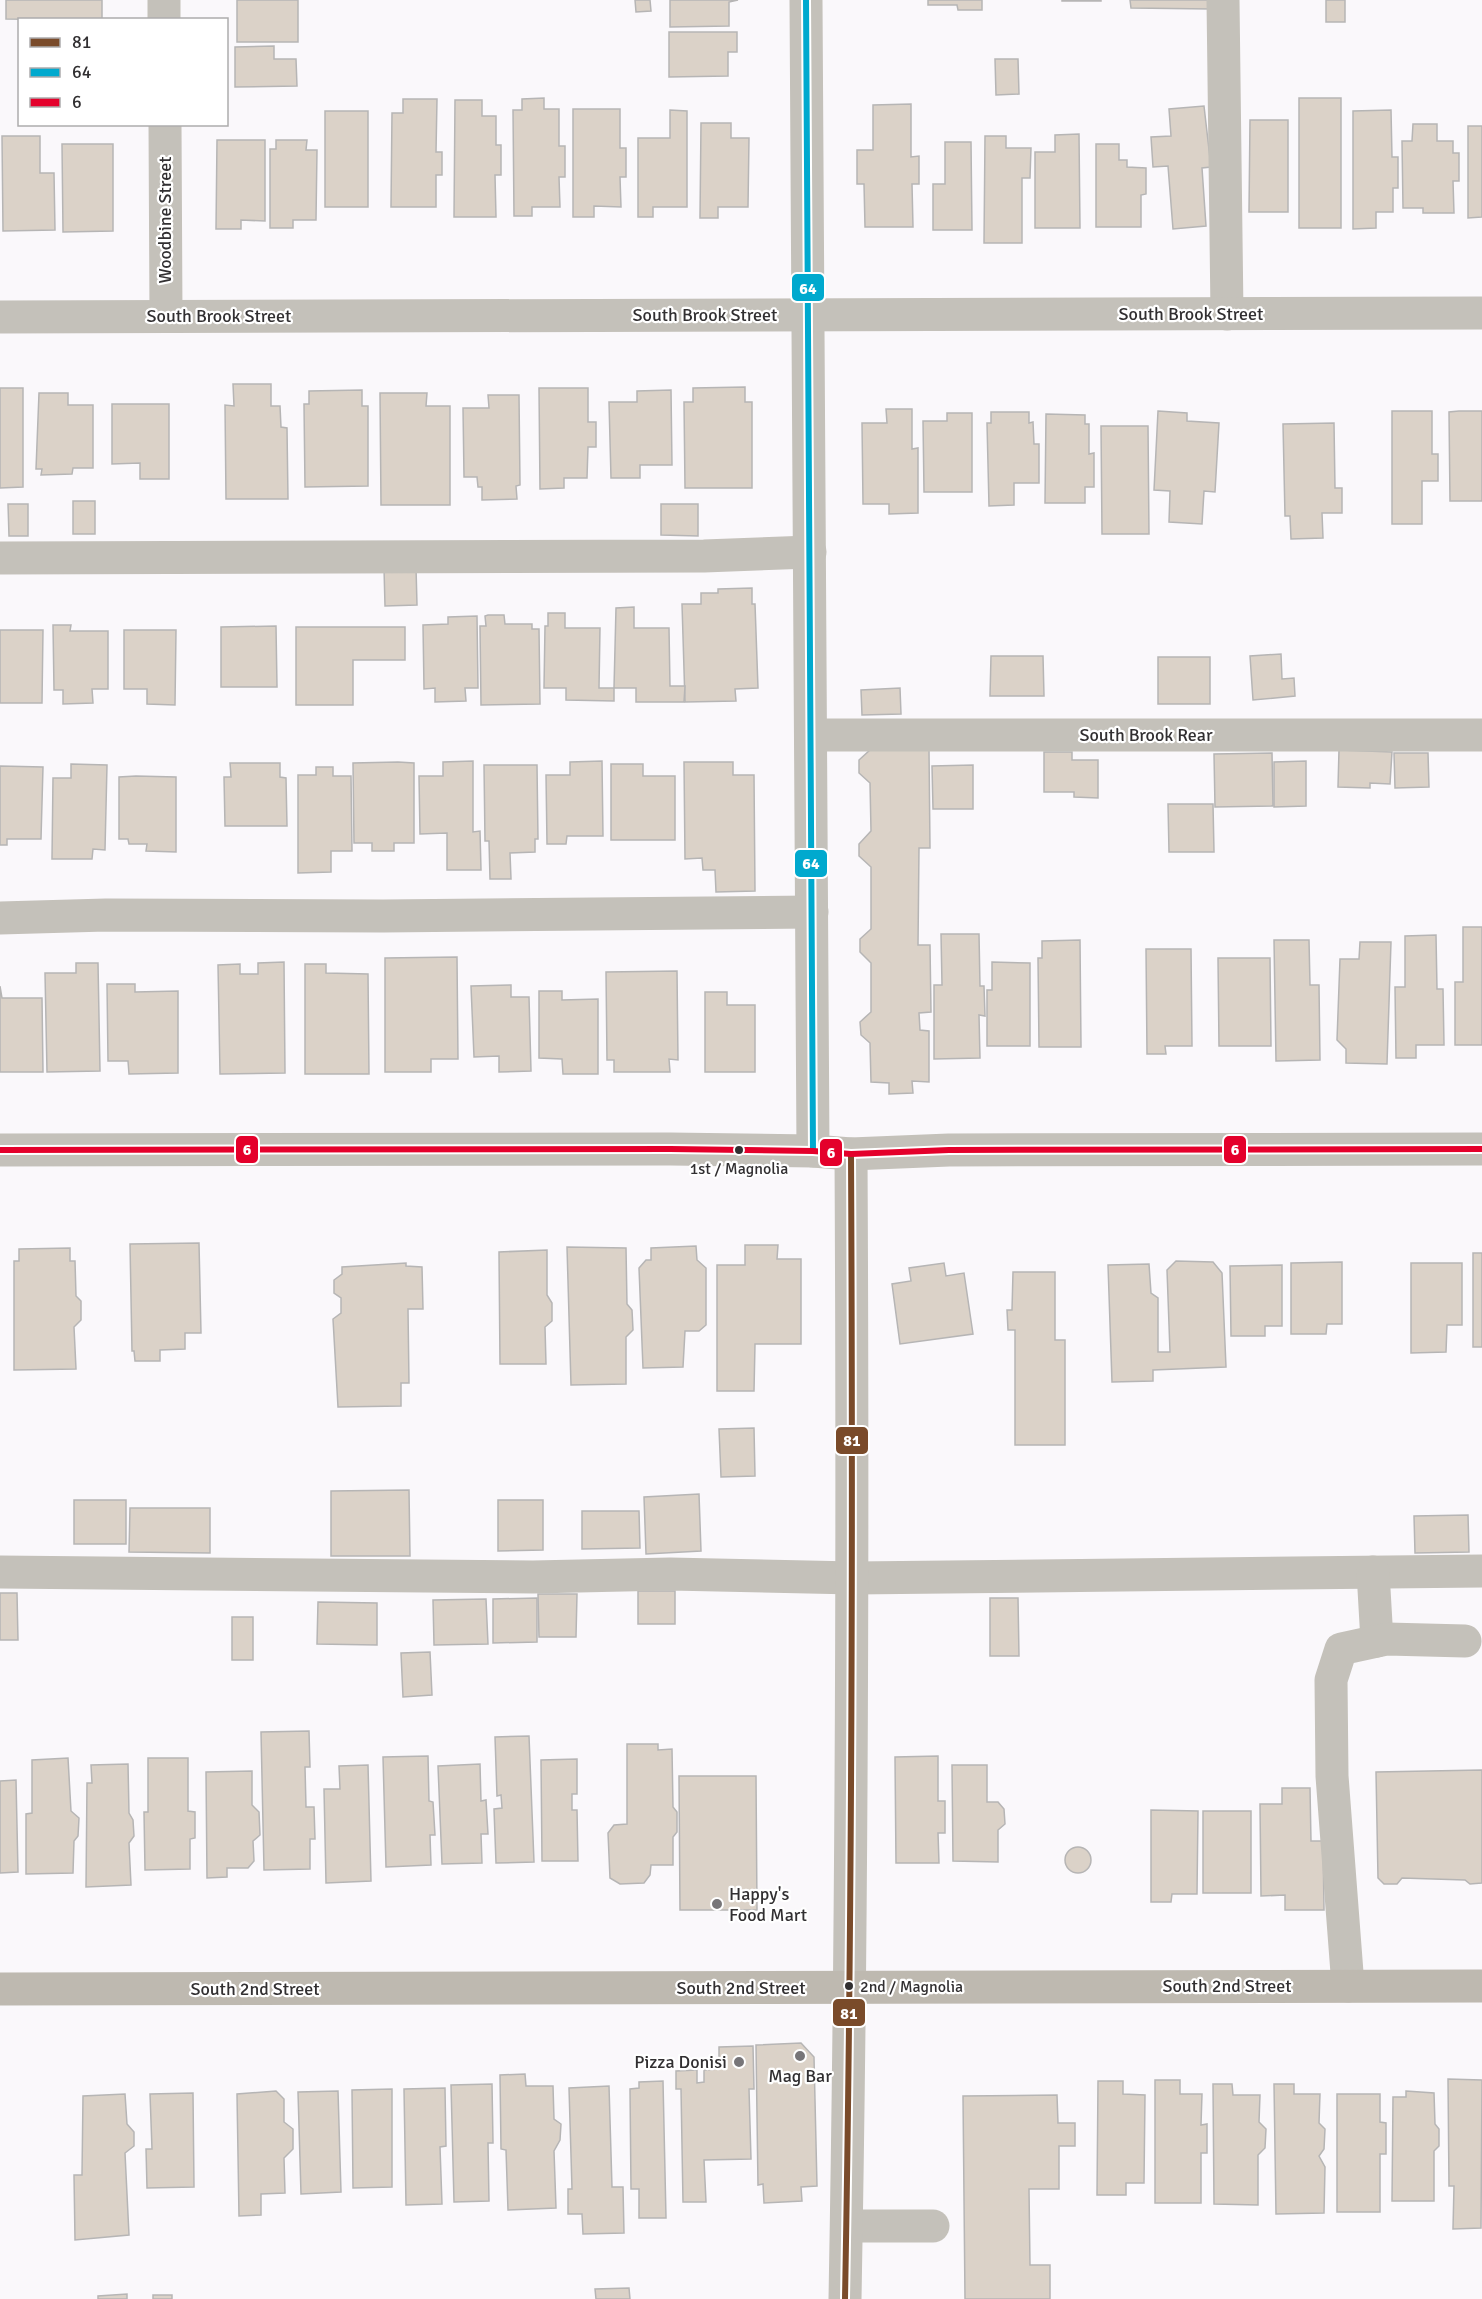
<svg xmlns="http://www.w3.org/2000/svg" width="1482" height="2299" font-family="Signika,sans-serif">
	<rect width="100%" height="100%" fill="#faf8fb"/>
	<g fill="#dbd2c8" stroke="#b6b5b5" stroke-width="1.5">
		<polygon points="6,0 102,0 102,20 6,19"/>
		<rect x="237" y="0" width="61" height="42"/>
		<polygon points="635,0 650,0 651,11 636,12"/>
		<polygon points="670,0 738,0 729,2 729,26 670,27"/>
		<polygon points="928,0 982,0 982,10 958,10 957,5 928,5"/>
		<polygon points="1101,0 1101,1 1062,1 1062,0"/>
		<polygon points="1130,0 1211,0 1211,9 1131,8"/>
		<rect x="1326" y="0" width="19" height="22"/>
		<polygon points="669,32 737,32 737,52 728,52 728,76 669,77"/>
		<polygon points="274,46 274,59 296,59 297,86 235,87 235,47"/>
		<polygon points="995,59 1018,59 1019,94 996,95"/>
		<polygon points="544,98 544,109 559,109 559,146 565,146 565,177 559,177 560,207 532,207 532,216 514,216 513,110 522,110 522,99"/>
		<rect x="1299" y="98" width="42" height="130"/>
		<polygon points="403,99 437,99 436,152 442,152 442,175 436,175 436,207 391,207 392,113 403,113"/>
		<polygon points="455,100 482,100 482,116 496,116 496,145 501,145 501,175 495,175 496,217 454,217"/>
		<polygon points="911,104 911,157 919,156 919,184 912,184 913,227 865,227 864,184 857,184 857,150 873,150 873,105"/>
		<polygon points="1204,106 1211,167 1202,168 1206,226 1173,229 1168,166 1153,167 1151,137 1171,136 1169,109"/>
		<polygon points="573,109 620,109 620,148 626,148 626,177 620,177 621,207 594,206 594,217 573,217"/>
		<polygon points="670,110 687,111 687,207 653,207 653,217 638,217 638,138 670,138"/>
		<polygon points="1391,110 1392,157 1398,157 1398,188 1393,188 1393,212 1376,212 1376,228 1353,229 1353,111"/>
		<rect x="325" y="111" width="43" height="96"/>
		<polygon points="1250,120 1288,120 1288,212 1249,212"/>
		<polygon points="701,123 731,123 731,138 749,138 748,207 718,207 718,218 700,218"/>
		<polygon points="1413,124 1437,124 1437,141 1453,141 1453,153 1459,153 1459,181 1453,181 1454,213 1423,213 1423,208 1403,208 1402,141 1412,141"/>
		<polygon points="1468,126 1482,126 1482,217 1468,218"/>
		<polygon points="1079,134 1080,228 1035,228 1035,152 1055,152 1055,135"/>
		<polygon points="2,136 40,136 40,173 54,173 55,230 3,231"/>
		<polygon points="985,136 1006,136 1006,148 1031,148 1030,178 1022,178 1022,243 984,243"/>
		<polygon points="217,140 265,140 265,221 241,220 241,229 216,229"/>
		<polygon points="276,140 307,140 306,150 317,150 316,220 293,220 293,228 270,228 270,149 276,149"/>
		<polygon points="945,142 971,142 972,230 933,230 933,184 945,184"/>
		<polygon points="62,144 113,144 113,231 63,232"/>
		<polygon points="1096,144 1119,144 1119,160 1127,160 1127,167 1146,168 1146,194 1141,195 1141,227 1096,227"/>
		<polygon points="233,384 271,384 271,406 280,406 281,427 287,428 288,499 226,499 225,405 234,406"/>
		<polygon points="745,387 745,402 752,402 752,488 685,488 684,402 693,402 693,388"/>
		<polygon points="0,388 23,388 23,487 0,488"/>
		<polygon points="539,388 588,388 588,422 596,422 596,447 588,447 587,478 564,478 564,488 540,489"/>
		<polygon points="362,390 362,406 368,406 368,486 305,487 304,404 309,404 309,391"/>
		<polygon points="671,390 672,465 640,465 640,478 611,478 609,402 637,402 637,391"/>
		<polygon points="39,393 68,393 68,405 93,405 93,468 73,468 72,474 41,475 42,469 36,469"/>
		<polygon points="380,393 427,393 426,406 450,406 450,505 381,505"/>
		<polygon points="488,395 519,395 520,485 516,486 517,499 482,500 482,487 478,487 477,477 464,477 463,408 489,408"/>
		<polygon points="112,404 169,404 169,479 140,479 140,463 112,464"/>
		<polygon points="886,409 912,409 912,449 918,448 918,513 889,514 889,504 863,504 862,423 887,423"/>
		<polygon points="1158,411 1187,413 1187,421 1219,423 1215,492 1204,491 1202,524 1169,522 1170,491 1154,490"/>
		<polygon points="1392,411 1432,411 1432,454 1438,454 1438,481 1422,481 1422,524 1392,524"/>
		<polygon points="1459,411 1482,411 1482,501 1450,501 1449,412"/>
		<polygon points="991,412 1029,412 1029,423 1033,422 1034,444 1039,444 1039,483 1014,483 1014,505 989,506 987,423 991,423"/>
		<polygon points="947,413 972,413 972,492 924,492 923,421 947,421"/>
		<polygon points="1046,414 1085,415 1085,424 1089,424 1089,454 1094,453 1094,487 1085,487 1085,503 1045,503"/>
		<polygon points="1334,423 1335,488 1342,488 1342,513 1322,513 1323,538 1291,539 1290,516 1285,516 1283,424"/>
		<polygon points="1101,426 1148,426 1149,534 1102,534"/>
		<rect x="73" y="501" width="22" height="33"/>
		<polygon points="8,504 28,504 28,536 9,536"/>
		<polygon points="661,504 698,504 698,536 661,535"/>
		<polygon points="416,567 417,605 385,606 384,568"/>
		<polygon points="752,588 752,604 755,604 758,688 735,689 736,701 685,702 682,604 701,604 701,593 718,593 718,589"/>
		<polygon points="634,607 634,628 669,628 670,686 685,686 684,702 636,702 636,688 614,688 616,608"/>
		<polygon points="548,613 565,613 565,628 600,628 599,688 614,688 614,701 566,700 566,688 544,688 545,626 548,626"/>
		<polygon points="488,615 504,615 505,624 532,624 532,629 539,629 540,704 481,705 480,626 486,626 485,616"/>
		<polygon points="477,616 478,688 465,688 466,701 435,702 435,688 424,689 423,625 448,624 448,617"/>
		<polygon points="53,625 71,625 70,631 108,631 108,689 92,689 93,703 63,704 63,690 54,690"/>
		<polygon points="276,626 277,687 221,687 221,627"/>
		<polygon points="296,627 405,627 405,660 353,660 353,705 296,705"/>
		<polygon points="0,630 43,630 42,703 0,703"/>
		<polygon points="124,630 176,630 175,705 147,704 147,689 124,689"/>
		<polygon points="1281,654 1282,679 1294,678 1295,696 1253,700 1250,656"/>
		<polygon points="991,656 1043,656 1044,696 990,696"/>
		<rect x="1158" y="657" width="52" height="47"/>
		<polygon points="900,688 901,714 862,715 861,690"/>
		<polygon points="870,750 929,750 930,848 919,848 918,945 930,945 931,1012 919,1013 920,1030 929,1031 929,1082 912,1081 913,1093 889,1094 889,1083 871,1082 870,1043 861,1035 860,1022 871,1012 871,963 860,952 860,939 871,929 871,867 859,856 859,844 871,831 870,783 859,773 859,760"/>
		<polygon points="1339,750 1392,752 1390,784 1370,783 1370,788 1338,787"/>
		<polygon points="1044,752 1072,752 1072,760 1098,760 1098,798 1074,797 1074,792 1044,792"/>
		<polygon points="1272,753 1273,806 1215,807 1214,754"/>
		<polygon points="1394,753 1428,753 1429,787 1395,788"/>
		<polygon points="473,761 473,832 480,831 481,870 447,870 447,833 420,834 419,776 443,776 443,762"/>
		<polygon points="602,761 603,836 567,836 566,844 547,844 546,775 570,775 570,762"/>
		<polygon points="1306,761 1306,806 1274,807 1274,762"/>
		<polygon points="398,762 414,763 414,843 394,843 394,851 372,851 372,843 354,843 353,763"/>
		<polygon points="684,762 733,762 733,775 754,775 755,891 716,892 715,870 703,870 702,858 685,859"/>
		<polygon points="230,763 280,763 280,777 286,778 287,826 225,826 224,777 231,777"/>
		<polygon points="71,764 107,765 105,850 93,849 92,859 52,859 53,778 71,778"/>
		<polygon points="611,764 643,764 643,776 675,776 675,840 611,840"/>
		<polygon points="484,765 537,765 538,839 535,839 535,852 510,853 511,879 490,879 489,841 485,841"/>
		<polygon points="973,765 973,809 933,809 932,766"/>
		<polygon points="0,766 43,767 41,839 7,839 7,845 0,845"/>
		<polygon points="316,767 333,767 333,776 351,776 352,851 331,851 331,872 298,873 298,775 316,775"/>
		<polygon points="136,776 176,777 176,852 146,851 147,844 129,844 128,839 119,839 119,777"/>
		<polygon points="1168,804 1213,804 1214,852 1169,852"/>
		<polygon points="1463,927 1482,927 1482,1045 1455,1045 1455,982 1463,982"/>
		<polygon points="941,934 979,934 980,986 984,986 985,1016 979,1015 980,1058 934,1059 934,985 942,985"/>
		<polygon points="1436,935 1437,989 1443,989 1444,1045 1416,1045 1416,1058 1396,1058 1395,987 1405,987 1405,936"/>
		<polygon points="1080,940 1081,1047 1039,1047 1038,958 1042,958 1042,941"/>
		<polygon points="1274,940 1309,940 1310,985 1319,985 1320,1060 1276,1061"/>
		<polygon points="1360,942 1391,942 1387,1064 1346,1063 1346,1049 1337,1040 1340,959 1359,959"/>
		<polygon points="1146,949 1191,949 1192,1046 1165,1046 1166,1054 1147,1054"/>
		<polygon points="457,957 458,1059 431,1059 431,1072 385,1072 385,958"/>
		<polygon points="1218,958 1270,958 1271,1046 1219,1046"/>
		<polygon points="284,962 285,1073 220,1074 218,965 240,964 240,974 258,974 258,963"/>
		<polygon points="992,962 1030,963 1030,1046 987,1046 987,990 992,990"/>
		<polygon points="76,963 98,963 100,1071 47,1072 45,973 76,973"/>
		<polygon points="305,964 326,964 326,973 368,974 369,1074 305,1074"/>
		<polygon points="677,971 678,1060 669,1059 670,1072 614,1072 614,1060 607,1060 606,972"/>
		<polygon points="107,984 135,984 135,992 178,991 178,1073 129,1074 128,1061 108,1061"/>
		<polygon points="511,985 511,997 529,997 531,1071 499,1072 499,1056 474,1057 471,986"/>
		<polygon points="0,986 2,998 42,998 43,1072 0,1072"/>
		<polygon points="539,991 562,991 562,1000 598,999 598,1074 563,1074 562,1059 539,1058"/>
		<polygon points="705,992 727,992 727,1005 755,1005 755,1072 705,1072"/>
		<polygon points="199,1243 201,1333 185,1333 185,1349 160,1350 160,1361 135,1361 134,1351 132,1351 130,1244"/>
		<polygon points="745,1245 778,1245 777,1259 801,1259 801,1344 755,1344 754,1391 717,1391 717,1265 745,1265"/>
		<polygon points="696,1246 697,1260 706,1268 706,1325 699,1331 685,1331 683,1367 643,1368 639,1268 646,1260 651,1260 651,1248"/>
		<polygon points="567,1247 626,1248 627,1304 632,1310 633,1330 626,1337 626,1384 571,1385"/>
		<polygon points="70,1248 70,1261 75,1261 76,1296 81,1301 81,1320 74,1327 76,1369 14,1370 14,1261 19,1261 19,1249"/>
		<polygon points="547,1250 547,1295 552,1303 552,1321 545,1327 546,1364 500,1364 499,1252"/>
		<rect x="1473" y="1253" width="9" height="94"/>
		<polygon points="1176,1261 1213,1262 1222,1273 1226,1367 1153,1370 1153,1381 1112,1382 1108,1265 1149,1264 1151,1293 1158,1298 1158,1352 1170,1352 1167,1270"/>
		<polygon points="1342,1262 1342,1324 1327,1324 1326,1334 1291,1334 1291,1263"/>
		<polygon points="406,1263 406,1266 422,1267 423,1309 408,1309 409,1383 401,1383 401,1406 338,1407 333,1319 341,1313 341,1298 334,1293 334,1280 342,1274 342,1267"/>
		<polygon points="944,1263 946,1276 964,1273 973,1334 900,1344 892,1284 911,1281 909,1268"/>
		<polygon points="1411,1263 1462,1263 1462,1325 1447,1325 1446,1352 1411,1353"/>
		<polygon points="1282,1265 1282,1326 1265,1326 1265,1336 1231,1336 1230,1266"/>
		<polygon points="1013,1272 1055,1272 1055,1340 1065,1340 1065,1445 1015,1445 1015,1330 1008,1330 1007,1310 1012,1310"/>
		<polygon points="754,1428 755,1476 721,1477 719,1429"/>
		<polygon points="409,1490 410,1556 331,1556 331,1491"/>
		<polygon points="699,1494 701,1551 646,1554 644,1497"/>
		<rect x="74" y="1500" width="52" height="44"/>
		<polygon points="498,1500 543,1500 543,1550 498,1551"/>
		<polygon points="130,1508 210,1508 210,1553 129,1552"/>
		<polygon points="582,1511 639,1511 640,1548 582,1549"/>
		<polygon points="1468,1515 1469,1552 1415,1553 1414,1516"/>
		<rect x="638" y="1591" width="37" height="33"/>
		<polygon points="0,1593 17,1593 18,1640 0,1640"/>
		<polygon points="538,1594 577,1594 576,1637 539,1637"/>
		<polygon points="537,1598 537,1642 493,1643 493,1599"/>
		<polygon points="990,1598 1018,1598 1019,1656 990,1656"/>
		<polygon points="486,1599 488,1644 434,1645 433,1600"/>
		<polygon points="318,1602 377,1603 377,1645 317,1644"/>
		<rect x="232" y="1617" width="21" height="43"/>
		<polygon points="430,1652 432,1695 403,1697 401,1653"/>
		<polygon points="309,1731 310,1767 305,1767 306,1807 314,1807 315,1839 310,1839 310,1869 264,1870 261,1732"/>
		<polygon points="529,1736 534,1862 496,1863 494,1809 502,1808 501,1795 497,1796 495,1737"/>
		<polygon points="627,1744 658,1744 658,1750 672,1749 673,1807 677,1812 677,1832 673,1837 673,1865 651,1865 650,1875 644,1883 620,1884 610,1878 608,1833 614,1825 627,1824"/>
		<polygon points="428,1756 429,1801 433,1802 435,1835 430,1835 431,1865 386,1867 383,1757"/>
		<polygon points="938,1756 938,1801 945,1801 945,1833 938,1833 939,1863 896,1863 895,1757"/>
		<polygon points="68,1758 71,1811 79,1818 78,1836 74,1841 73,1873 26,1874 26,1814 32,1813 32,1760"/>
		<polygon points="148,1758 188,1758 188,1811 195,1812 195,1838 190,1839 190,1869 145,1870 144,1812 148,1812"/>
		<polygon points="577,1759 577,1794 572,1794 572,1810 577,1810 578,1861 542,1861 541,1760"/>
		<polygon points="128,1764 129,1813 133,1820 134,1836 129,1843 131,1885 86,1887 87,1783 92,1783 91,1765"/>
		<polygon points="480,1764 481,1801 486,1800 488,1834 481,1834 482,1863 442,1864 438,1766"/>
		<polygon points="368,1765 371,1881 326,1883 324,1789 340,1789 339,1766"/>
		<polygon points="952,1765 987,1765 987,1802 998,1802 1004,1809 1005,1824 998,1830 998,1862 953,1861"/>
		<polygon points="1482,1770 1482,1883 1470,1884 1465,1880 1402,1878 1397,1884 1384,1884 1378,1878 1376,1772"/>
		<polygon points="252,1771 252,1805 259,1812 260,1835 253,1841 254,1861 248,1868 227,1868 227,1877 207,1878 206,1772"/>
		<polygon points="679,1776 756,1776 757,1910 680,1910"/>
		<polygon points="16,1780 18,1872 0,1873 0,1781"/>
		<polygon points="1282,1788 1310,1788 1311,1841 1323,1841 1324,1910 1285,1910 1285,1895 1261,1896 1260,1804 1282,1804"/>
		<polygon points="1151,1810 1198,1811 1197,1894 1172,1894 1171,1902 1151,1902"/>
		<rect x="1203" y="1811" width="48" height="82"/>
		<circle cx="1078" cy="1860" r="13"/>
		<polygon points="801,2043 814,2057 817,2186 801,2187 802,2201 764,2203 763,2184 758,2185 756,2045"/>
		<polygon points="753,2046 754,2089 749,2089 751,2159 704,2160 706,2202 683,2202 681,2089 676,2089 676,2071 697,2070 697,2083 704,2082 704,2070 719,2069 719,2047"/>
		<polygon points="525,2074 526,2086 553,2086 554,2119 561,2124 560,2140 554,2151 556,2208 508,2210 506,2150 501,2149 500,2075"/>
		<polygon points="1448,2079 1482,2080 1481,2228 1453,2229 1454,2186 1449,2186"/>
		<polygon points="1155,2080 1180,2080 1180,2094 1202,2094 1201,2125 1207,2124 1207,2153 1201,2153 1201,2203 1155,2203"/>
		<polygon points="663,2081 666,2218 639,2218 639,2189 631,2189 630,2089 639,2088 639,2082"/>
		<polygon points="1098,2081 1123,2081 1123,2094 1145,2095 1144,2183 1126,2183 1126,2195 1097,2195"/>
		<polygon points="492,2084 493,2143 488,2143 489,2201 454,2202 451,2085"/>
		<polygon points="1213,2084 1232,2084 1233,2095 1260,2095 1259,2122 1266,2129 1265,2148 1258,2155 1258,2205 1214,2204"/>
		<polygon points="1274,2084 1294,2084 1294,2094 1320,2094 1319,2123 1325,2129 1324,2149 1319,2156 1325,2167 1324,2213 1276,2214"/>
		<polygon points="609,2086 612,2187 623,2187 624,2233 583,2234 582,2214 568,2214 568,2189 572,2189 569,2088"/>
		<polygon points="445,2088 446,2146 440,2147 442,2204 406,2205 404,2089"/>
		<polygon points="392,2089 392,2187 353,2188 352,2090"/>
		<polygon points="276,2091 284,2099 284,2122 293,2129 293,2149 284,2158 285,2193 261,2194 261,2215 239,2216 237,2094"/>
		<polygon points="338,2091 341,2192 301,2194 298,2092"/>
		<polygon points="1406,2091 1434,2093 1435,2124 1439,2129 1439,2146 1434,2151 1434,2201 1392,2201 1393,2097 1406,2097"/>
		<polygon points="193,2093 194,2187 147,2188 146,2149 152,2149 150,2094"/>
		<polygon points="125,2094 127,2124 134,2132 134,2146 125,2153 129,2235 75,2240 74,2175 82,2175 83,2096"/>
		<polygon points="1337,2094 1380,2094 1380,2122 1386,2123 1386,2154 1380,2154 1380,2212 1337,2212"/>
		<polygon points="1057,2095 1058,2123 1075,2123 1075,2146 1059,2146 1059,2189 1029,2189 1030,2265 1050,2265 1050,2299 965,2299 963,2096"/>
		<polygon points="629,2288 630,2299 596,2299 595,2289"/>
		<polygon points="127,2294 127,2299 98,2299 98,2296"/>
		<rect x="153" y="2295" width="19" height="4"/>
	</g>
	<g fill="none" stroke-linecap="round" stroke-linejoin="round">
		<g stroke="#c4c1ba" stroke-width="33">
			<polyline points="164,0 164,20"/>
			<polyline points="806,0 813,1151"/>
			<polyline points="1223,0 1227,314"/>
			<polyline points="165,124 166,316"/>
			<polyline points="0,317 1482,313"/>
			<polyline points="0,558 704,556 810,552"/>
			<polyline points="811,735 1482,735"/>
			<polyline points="0,918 106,915 383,916 812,912"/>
			<polyline points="0,1150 670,1149 813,1151 851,1154 949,1150 1482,1149"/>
			<polyline points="0,1572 533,1577 670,1574 854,1578 1482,1571"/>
			<polyline points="1373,1572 1377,1641"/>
			<polyline points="1348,1986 1332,1776 1331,1680 1341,1649 1387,1639 1465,1641"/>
			<polyline points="847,2226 933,2226"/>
			<path d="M 845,2299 C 852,1917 853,1536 851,1154"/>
		</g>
		<polyline stroke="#beb9b0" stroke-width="33" points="0,1989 1482,1986"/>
		<g stroke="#fff" stroke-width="10">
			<path id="bus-1" d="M 845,2299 C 852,1917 853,1536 851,1154"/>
		</g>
		<g stroke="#fff" stroke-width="10">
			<polyline id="bus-2" points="806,0 813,1151"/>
		</g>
		<g stroke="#fff" stroke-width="10">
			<polyline id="bus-3" points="0,1150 670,1149 813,1151 851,1154 949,1150 1482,1149"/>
		</g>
		<use href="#bus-1" stroke="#7a4b2a" stroke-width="6"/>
		<use href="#bus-2" stroke="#00a9ce" stroke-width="6"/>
		<use href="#bus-3" stroke="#e4002b" stroke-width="6"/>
	</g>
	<g fill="#312f31" stroke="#fff" stroke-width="2">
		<circle cx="739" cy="1150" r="5"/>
		<circle cx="849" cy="1986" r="5"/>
	</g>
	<g fill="#777578" stroke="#fff" stroke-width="2">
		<circle cx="717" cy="1904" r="6"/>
		<circle cx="800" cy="2056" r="6"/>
		<circle cx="739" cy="2062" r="6"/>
	</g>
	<g text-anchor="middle" stroke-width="4.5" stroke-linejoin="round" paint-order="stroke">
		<g font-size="16" fill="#312f31" stroke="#fff">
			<text x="739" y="1174">1st / Magnolia</text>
			<text x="860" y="1992" text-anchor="start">2nd / Magnolia</text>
		</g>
		<g font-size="18" fill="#312f31" stroke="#fff">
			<text transform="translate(165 220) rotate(-90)" y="6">Woodbine Street</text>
			<text x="1191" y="320">South Brook Street</text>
			<text x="705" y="321">South Brook Street</text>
			<text x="219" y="322">South Brook Street</text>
			<text x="1146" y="741">South Brook Rear</text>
			<text x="1227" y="1992">South 2nd Street</text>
			<text x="741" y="1994">South 2nd Street</text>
			<text x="255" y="1995">South 2nd Street</text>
		</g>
		<g font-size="18" fill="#312f31" stroke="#fff" text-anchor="start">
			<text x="729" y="1900">Happy's<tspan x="729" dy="21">Food Mart</tspan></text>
			<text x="727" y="2068" text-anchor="end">Pizza Donisi</text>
			<text x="800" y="2082" text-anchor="middle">Mag Bar</text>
		</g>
	</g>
	<g stroke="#fff" stroke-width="2">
		<rect x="791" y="273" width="34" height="29" rx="6" fill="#00a9ce"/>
		<rect x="794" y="849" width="34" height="29" rx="6" fill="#00a9ce"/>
		<rect x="1223" y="1135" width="24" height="29" rx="6" fill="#e4002b"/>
		<rect x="235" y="1135" width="24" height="29" rx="6" fill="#e4002b"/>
		<rect x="819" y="1138" width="24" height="29" rx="6" fill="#e4002b"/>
		<rect x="835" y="1426" width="34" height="29" rx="6" fill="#7a4b2a"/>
		<rect x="832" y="1998" width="34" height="29" rx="6" fill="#7a4b2a"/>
	</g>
	<g font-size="16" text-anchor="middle" font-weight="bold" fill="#fff">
		<text x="808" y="294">64</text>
		<text x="811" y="869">64</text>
		<text x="1235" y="1155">6</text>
		<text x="247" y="1155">6</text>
		<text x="831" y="1158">6</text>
		<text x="852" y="1446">81</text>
		<text x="849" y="2019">81</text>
	</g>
	<rect x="18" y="18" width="210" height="108" fill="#ffffff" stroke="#adacad" stroke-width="1.5"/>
	<rect x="30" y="38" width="30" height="9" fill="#7a4b2a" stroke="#adacad" stroke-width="1.5"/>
	<text x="72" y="48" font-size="18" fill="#312f31">81</text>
	<rect x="30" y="68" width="30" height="9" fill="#00a9ce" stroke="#adacad" stroke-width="1.5"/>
	<text x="72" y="78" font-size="18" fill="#312f31">64</text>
	<rect x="30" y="98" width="30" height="9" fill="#e4002b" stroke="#adacad" stroke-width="1.5"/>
	<text x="72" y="108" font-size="18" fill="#312f31">6</text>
</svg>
